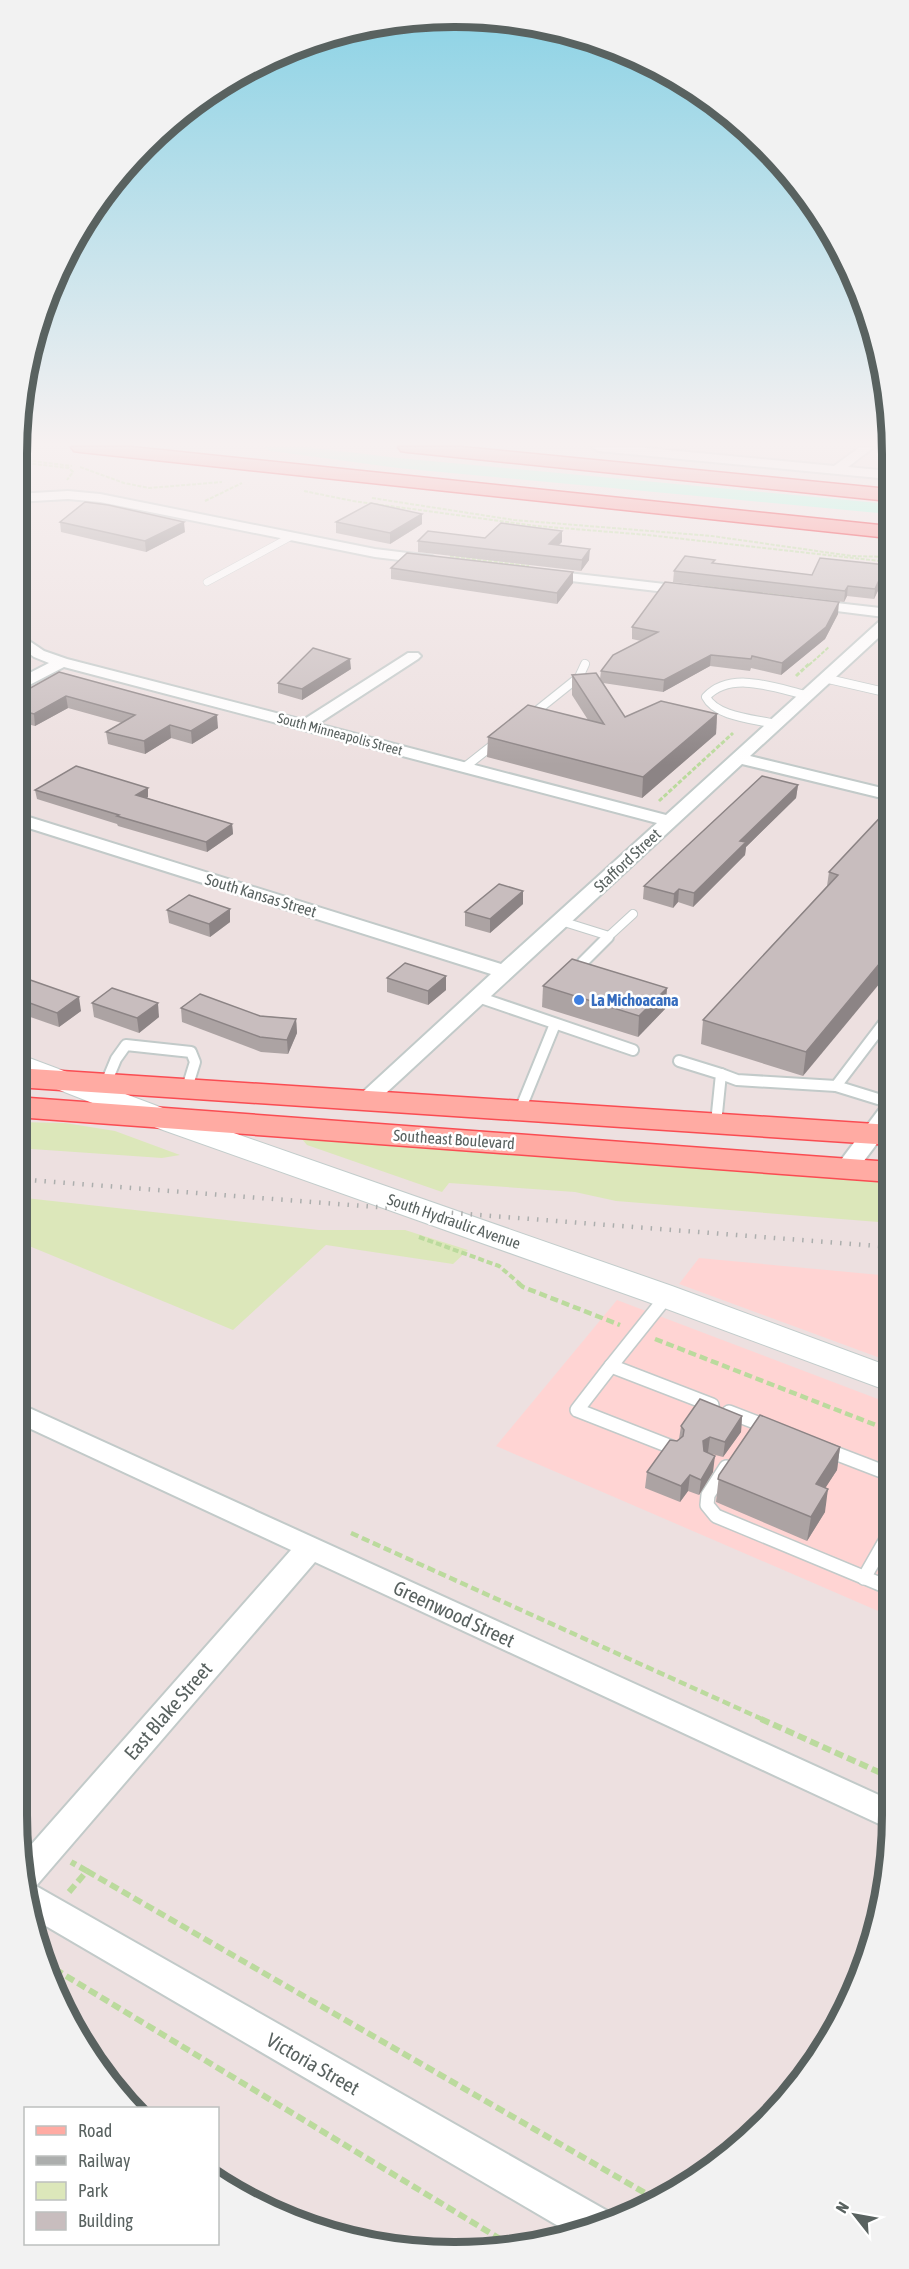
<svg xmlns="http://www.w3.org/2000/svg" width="909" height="2269" font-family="'Asap Condensed',sans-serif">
	<rect width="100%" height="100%" fill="#ede0e0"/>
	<g fill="#ffd4d3">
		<polygon points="699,1258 891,1276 891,1362 679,1284"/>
		<polygon points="617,1300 891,1404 892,1617 496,1446"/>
	</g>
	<g fill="#dce7ba">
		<polygon points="17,1122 65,1123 115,1131 180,1155 162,1158 17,1148"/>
		<polygon points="309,1136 891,1180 891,1223 616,1201 575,1192 449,1183 442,1192 307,1145 302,1139"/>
		<polygon points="16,1197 319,1230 405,1230 468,1250 453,1264 326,1245 233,1330 17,1241"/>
	</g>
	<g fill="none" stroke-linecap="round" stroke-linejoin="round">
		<polygon fill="#9effe0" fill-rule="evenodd" points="264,447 306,447 398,458 889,504 889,514 398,468 271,451"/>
		<g stroke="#c2cac9" stroke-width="8">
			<polyline id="lane-far3" points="207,582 290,537"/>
		</g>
		<g stroke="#c2cac9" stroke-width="10">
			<g id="lane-far2">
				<polyline points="824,678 889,693"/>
				<polyline points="529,717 579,677 585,664"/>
				<path d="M 775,724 C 755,719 716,717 706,697 C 731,670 775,688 806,695"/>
				<polyline points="465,767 498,741"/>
				<polyline points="561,921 609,936 633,914"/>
				<polyline points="606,939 609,936"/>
			</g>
		</g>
		<g stroke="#c2cac9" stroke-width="14">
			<g id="lane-far1">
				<polyline points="583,962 608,937"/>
				<polyline points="478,997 633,1050"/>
				<polyline points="679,1061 721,1074 716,1123"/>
				<polyline points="721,1074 737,1080 836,1086 890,1015"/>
				<polyline points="106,1083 116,1059 126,1045 191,1052 195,1062 187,1088"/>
				<polyline points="836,1086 891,1103"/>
				<polyline points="520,1110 555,1024"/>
			</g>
		</g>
		<g stroke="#c2cac9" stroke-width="16">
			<g id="lane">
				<polyline points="667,1296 611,1366 712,1405"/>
				<polyline points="611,1366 577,1410 674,1448"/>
				<polyline points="729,1412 768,1427"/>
				<polyline points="827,1450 892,1475"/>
				<polyline points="726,1467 708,1495 707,1505 716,1516 892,1589"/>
				<polyline points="864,1578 892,1529"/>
			</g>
		</g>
		<g stroke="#c2cac9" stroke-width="4">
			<g id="street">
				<polygon points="592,447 636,447 834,466 860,447 874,447 848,467 889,471 889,479 598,451"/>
				<polygon points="68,491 100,494 375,549 432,556 439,560 432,564 375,557 100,502 68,499 16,502 16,494"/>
				<polygon points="542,570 691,587 698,591 691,595 537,577 535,574"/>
				<polygon points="810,600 889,609 889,628 750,756 890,790 890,800 742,764 373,1105 365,1107 357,1105 354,1100 491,974 16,824 16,813 501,964 657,823 64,667 16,692 16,680 49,663 34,657 16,644 16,632 44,651 67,659 303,720 408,653 418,653 421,656 418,659 318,724 666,815 884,617 805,607 803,604 805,601"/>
				<polygon points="891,1102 891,1125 854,1174 846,1176 838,1174 834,1169 838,1164 883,1104"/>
				<polygon points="16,1402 892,1801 890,1829 315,1562 36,1886 611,2213 614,2222 572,2234 34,1919 23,1854 291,1550 16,1422"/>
			</g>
		</g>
		<g stroke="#c2cccb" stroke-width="2">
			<polygon id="secondary" points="16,1053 168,1110 672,1286 891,1367 891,1392 648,1302 146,1124 16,1073"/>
		</g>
		<g stroke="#fa4c52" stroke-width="3">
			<g id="primary">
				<polygon points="16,1068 891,1125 891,1145 16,1087"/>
				<polygon points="16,1097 891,1162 891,1182 16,1117"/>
			</g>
		</g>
		<g stroke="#ed0010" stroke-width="3">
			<g id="highway">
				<polygon points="71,447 132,447 889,526 889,538 80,452 74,451"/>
				<polygon points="398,447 462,447 889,489 889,501 407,452 401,451"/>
			</g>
		</g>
		<g stroke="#bbda9d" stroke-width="2" stroke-dasharray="4 1.5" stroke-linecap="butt">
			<polyline points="16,459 72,466"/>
			<polyline points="16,462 69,468 73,472 67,480"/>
			<polyline points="80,467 124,483 149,488 222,482"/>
			<polyline points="304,491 353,501 537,526 648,535 889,562"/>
			<polyline points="372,498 514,520 712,536 852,556 889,557"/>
			<polyline points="205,501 242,483"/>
			<polyline points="450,556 529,566"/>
			<polyline points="709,587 794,596"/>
			<polyline points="809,665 829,647"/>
		</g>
		<g stroke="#bbda9d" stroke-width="3" stroke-dasharray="4.5 2" stroke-linecap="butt">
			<polyline points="796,676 810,663"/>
			<polyline points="659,801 733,733"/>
		</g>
		<polyline stroke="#bbda9d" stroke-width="4" stroke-dasharray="6 3" stroke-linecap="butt" points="419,1237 499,1266 520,1284"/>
		<g stroke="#bbda9d" stroke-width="4.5" stroke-dasharray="8 4" stroke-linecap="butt">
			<polyline points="518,1283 523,1287 620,1325"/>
			<polyline points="655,1339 891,1431"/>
			<polyline points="351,1533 764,1720"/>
		</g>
		<g stroke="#bbda9d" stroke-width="6" stroke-dasharray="9 4.5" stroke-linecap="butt">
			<polyline points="761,1719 892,1778"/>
			<polyline points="87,1871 657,2200"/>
			<polyline points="69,1892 87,1871 71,1862"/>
			<polyline points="43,1962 510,2245"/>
		</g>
		<use href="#lane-far3" stroke="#fff" stroke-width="7"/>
		<use href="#lane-far2" stroke="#fff" stroke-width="8"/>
		<use href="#lane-far1" stroke="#fff" stroke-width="10"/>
		<use href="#lane" stroke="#fff" stroke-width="13"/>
		<use href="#street" fill="#fff" fill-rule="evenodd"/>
		<use href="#secondary" fill="#fff" fill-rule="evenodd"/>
		<use href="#primary" fill="#ffaba3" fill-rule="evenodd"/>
		<use href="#highway" fill="#ff8586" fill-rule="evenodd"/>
		<polyline stroke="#acaead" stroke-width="4.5" stroke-dasharray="1.5 8" stroke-linecap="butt" points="16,1179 891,1247"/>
	</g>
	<g fill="#aca3a3">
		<polygon points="422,514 422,524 390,544 336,533 336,522"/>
		<polygon points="60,522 185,532 146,552 61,532"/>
		<polygon points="485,538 562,542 558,545 589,560 581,571 418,552 418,541"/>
		<polygon points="714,563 812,575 886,565 885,576 874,599 847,596 844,602 673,582 674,571"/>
		<polygon points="391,568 573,583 557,604 391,579"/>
		<polygon points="838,614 825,639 781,675 751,668 750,671 710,666 663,692 603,683 625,717 717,714 716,734 642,798 487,757 488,737 588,720 572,695 572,675 600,679 601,671 641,641 632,639 632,627"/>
		<polygon points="351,669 302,700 278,693 278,683"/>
		<polygon points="59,672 218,728 192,744 171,738 145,754 108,744 106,732 122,723 68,708 35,726 16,721 16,696"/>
		<polygon points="798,785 796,798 746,847 745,855 693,907 678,902 673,908 643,899 644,886"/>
		<polygon points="35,790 148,797 147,798 232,824 233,834 207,852 118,826 117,824 37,799"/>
		<polygon points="890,807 803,1076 701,1044 703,1020 827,886 829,872"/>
		<polygon points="523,904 490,933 465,926 465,912"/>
		<polygon points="230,909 230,922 210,937 169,923 167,910"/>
		<polygon points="16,975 81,1011 59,1027 16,1012"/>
		<polygon points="446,976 446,990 428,1005 387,992 387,978"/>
		<polygon points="543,986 667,988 665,1009 638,1037 542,1007"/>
		<polygon points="92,1003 159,1017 139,1033 94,1017"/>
		<polygon points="181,1008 296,1019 297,1033 288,1054 261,1052 182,1022"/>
		<polygon points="742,1416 741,1432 723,1457 708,1453 713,1472 699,1495 688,1491 680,1502 645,1488 647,1472 679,1439 681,1426"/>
		<polygon points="840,1447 837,1470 825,1488 825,1512 807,1541 716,1502 719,1475"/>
	</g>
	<g fill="#8c8485">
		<polygon points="422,514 422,524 390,544 390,533"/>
		<polygon points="184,522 185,532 146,552 145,541"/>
		<polygon points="562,531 562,542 549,555 549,544"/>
		<polygon points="590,549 589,560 581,571 582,560"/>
		<polygon points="886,565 885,576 874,599 875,589"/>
		<polygon points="573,572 573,583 557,604 557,593"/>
		<polygon points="848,586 847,596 844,602 845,591"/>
		<polygon points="839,602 838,614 825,639 781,675 782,663"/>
		<polygon points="711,655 710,666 663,692 664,680"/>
		<polygon points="350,659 351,669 302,700 302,689"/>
		<polygon points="66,696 68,708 35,726 34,714"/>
		<polygon points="717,714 716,734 642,798 643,777"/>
		<polygon points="217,715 218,728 192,744 191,731"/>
		<polygon points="170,725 171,738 145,754 144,741"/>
		<polygon points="798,785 796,798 746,847 745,855 693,907 694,893 740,841"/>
		<polygon points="148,788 148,797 137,804 136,795"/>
		<polygon points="232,824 233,834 207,852 206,842"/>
		<polygon points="679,889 678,902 673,908 674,894"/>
		<polygon points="523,891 523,904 490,933 490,919"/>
		<polygon points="230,909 230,922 210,937 209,924"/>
		<polygon points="890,951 890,971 803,1076 806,1052"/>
		<polygon points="446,976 446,990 428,1005 428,991"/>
		<polygon points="667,988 665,1009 638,1037 639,1016"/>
		<polygon points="79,997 81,1011 59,1027 57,1013"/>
		<polygon points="158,1003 159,1017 139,1033 137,1018"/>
		<polygon points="296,1019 297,1033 288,1054 287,1040"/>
		<polygon points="742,1416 741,1432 723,1457 725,1442"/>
		<polygon points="710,1437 708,1452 701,1457 703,1441"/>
		<polygon points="840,1447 837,1470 813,1507 816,1484"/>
		<polygon points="715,1456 713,1472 699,1495 701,1480"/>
		<polygon points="690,1475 688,1491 680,1502 681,1486"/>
		<polygon points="828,1489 825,1512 807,1541 811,1517"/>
	</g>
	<g fill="#c8bdbe" stroke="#8c8485" stroke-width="1.5">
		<polygon points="85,502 108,505 184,522 145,541 60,522"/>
		<polygon points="371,503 422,514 390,533 336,522"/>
		<polygon points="501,523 562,531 549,544 590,549 582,560 418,541 428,531 485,538"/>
		<polygon points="407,553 573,572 557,593 391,568"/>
		<polygon points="685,556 715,560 712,563 812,575 820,558 886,565 875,589 848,586 845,591 674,571"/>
		<polygon points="665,582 839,602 826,627 782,663 752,656 751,659 711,655 664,680 601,671 613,655 658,632 632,627"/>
		<polygon points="313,648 350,659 302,689 278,683"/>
		<polygon points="59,672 217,715 191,731 170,725 144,741 106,732 135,715 66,696 34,714 16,709 16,696"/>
		<polygon points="596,673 625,717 661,701 717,714 643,777 488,737 528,705 604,724 572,675"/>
		<polygon points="76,766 148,788 136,795 232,824 206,842 117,816 119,815 35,790"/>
		<polygon points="762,776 798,785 740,841 746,842 694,893 679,889 674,894 644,886"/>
		<polygon points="890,807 890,951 806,1052 703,1020 838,875 829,872"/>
		<polygon points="499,884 523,891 490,919 465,912"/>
		<polygon points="189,895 230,909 209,924 167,910"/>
		<polygon points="572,959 667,988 639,1016 543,986"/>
		<polygon points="405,963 446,976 428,991 387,978"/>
		<polygon points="16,975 79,997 57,1013 16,998"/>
		<polygon points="112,988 158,1003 137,1018 92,1003"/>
		<polygon points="200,994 260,1016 296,1019 287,1040 260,1037 181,1008"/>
		<polygon points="700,1399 742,1416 725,1442 710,1437 703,1441 704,1451 715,1456 701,1480 690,1475 681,1486 647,1472 670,1440 677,1441 683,1436 684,1430 681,1426"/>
		<polygon points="760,1415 840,1447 816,1484 828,1489 811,1517 718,1479 719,1475"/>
	</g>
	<linearGradient id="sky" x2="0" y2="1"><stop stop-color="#8ad2e5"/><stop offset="0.58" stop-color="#f7f1f1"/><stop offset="1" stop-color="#f7f1f1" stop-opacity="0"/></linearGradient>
	<rect width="909" height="765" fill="url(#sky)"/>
	<circle fill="#3f7fe0" stroke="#fff" stroke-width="2" cx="579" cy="1000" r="6"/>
	<g text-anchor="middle" stroke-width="5" stroke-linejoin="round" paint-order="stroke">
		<g font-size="14" fill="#596260" stroke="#fff">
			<text transform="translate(340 734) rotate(15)" y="5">South Minneapolis Street</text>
		</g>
		<g font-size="16" fill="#596260" stroke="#fff">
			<text transform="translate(627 860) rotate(-43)" y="6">Stafford Street</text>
			<text transform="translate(261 895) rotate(17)" y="6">South Kansas Street</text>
			<text transform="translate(454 1139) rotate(4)" y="6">Southeast Boulevard</text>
			<text transform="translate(454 1221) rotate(19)" y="6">South Hydraulic Avenue</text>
		</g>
		<g font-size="16" font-weight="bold" fill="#366cbe" stroke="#fff" text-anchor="start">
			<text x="591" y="1006">La Michoacana</text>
		</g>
		<g font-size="20" fill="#596260" stroke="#fff">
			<text transform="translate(454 1614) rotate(25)" y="7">Greenwood Street</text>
			<text transform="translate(168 1711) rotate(-49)" y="7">East Blake Street</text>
			<text transform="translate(313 2064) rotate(30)" y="7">Victoria Street</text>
		</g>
	</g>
	<path d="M0 0H909V2269H0ZM454 27H455A427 427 0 0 1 882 454V1815A427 427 0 0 1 455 2242H454A427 427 0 0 1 27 1815V454A427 427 0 0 1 454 27Z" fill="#f2f2f2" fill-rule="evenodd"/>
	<path fill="none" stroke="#596260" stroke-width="8" d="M454 27H455A427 427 0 0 1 882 454V1815A427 427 0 0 1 455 2242H454A427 427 0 0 1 27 1815V454A427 427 0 0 1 454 27Z"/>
	<rect x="24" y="2107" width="195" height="138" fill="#ffffff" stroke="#bdc0bf" stroke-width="1.5"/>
	<rect x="36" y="2126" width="30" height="9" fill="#ffaba3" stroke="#bdc0bf" stroke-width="1.5"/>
	<text x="78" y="2137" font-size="18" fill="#596260">Road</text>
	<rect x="36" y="2156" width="30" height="9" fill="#acaead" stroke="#bdc0bf" stroke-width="1.5"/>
	<text x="78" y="2167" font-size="18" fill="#596260">Railway</text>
	<rect x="36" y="2182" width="30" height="18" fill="#dce7ba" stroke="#bdc0bf" stroke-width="1.5"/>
	<text x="78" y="2197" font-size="18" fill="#596260">Park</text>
	<rect x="36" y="2212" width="30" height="18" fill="#c8bdbe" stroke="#bdc0bf" stroke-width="1.5"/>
	<text x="78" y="2227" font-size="18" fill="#596260">Building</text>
	<g transform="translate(855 2215) rotate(301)" stroke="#ffffff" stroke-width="4.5" paint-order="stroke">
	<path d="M0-4.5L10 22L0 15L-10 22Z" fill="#596260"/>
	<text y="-9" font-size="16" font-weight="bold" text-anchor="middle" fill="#596260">N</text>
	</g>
</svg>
